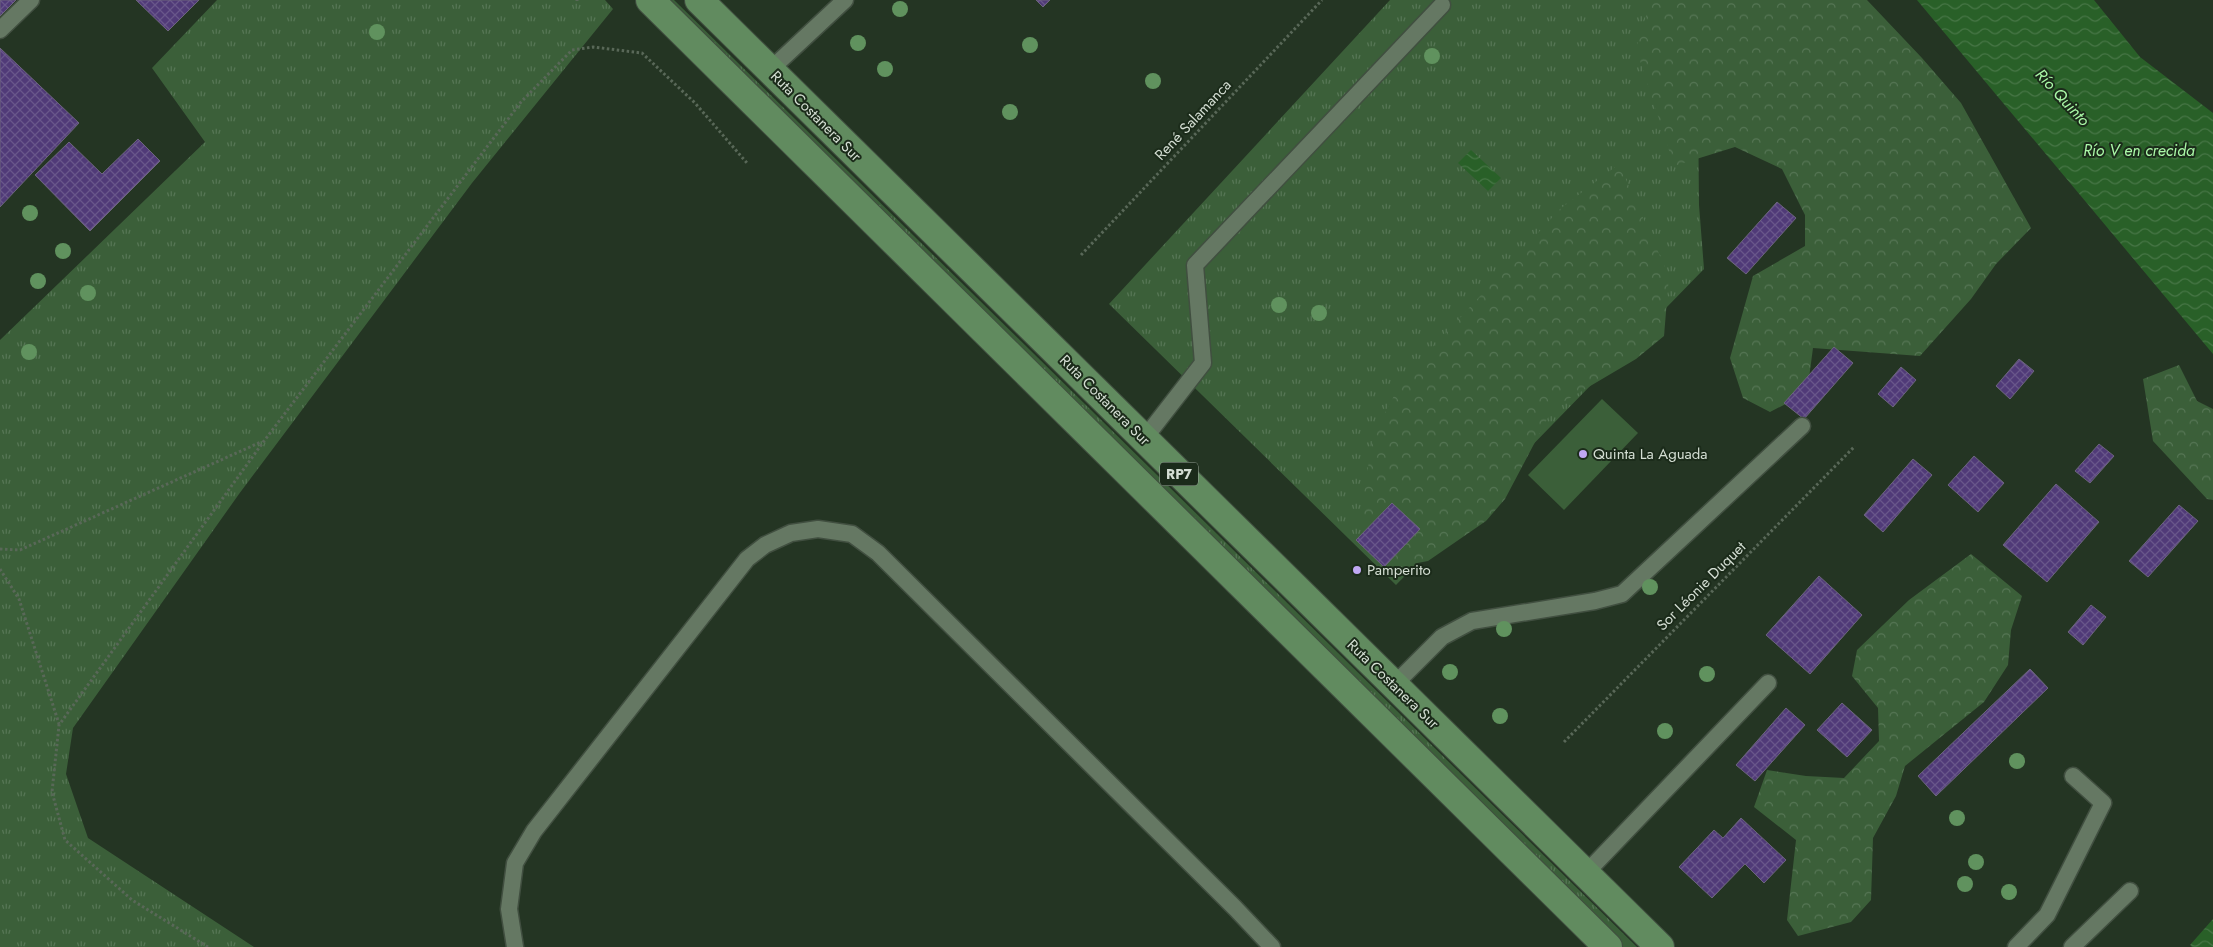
<svg xmlns="http://www.w3.org/2000/svg" width="2213" height="947" font-family="Jost,sans-serif">
	<defs>
		<pattern id="grass-tufts" width="24" height="20" patternUnits="userSpaceOnUse" patternTransform="scale(1.25)"><rect width="24" height="20" fill="#3b5f39"/><path d="M3 7l-1-3M5 7V3M7 7l1-3M15 17l-1-3M17 17v-4M19 17l1-3" fill="none" stroke="#567655"/></pattern>
		<pattern id="forest-crowns" width="20" height="18" patternUnits="userSpaceOnUse" patternTransform="scale(1.25)"><rect width="20" height="18" fill="#3b5f39"/><path d="M2 6a3 3 0 1 1 6 0M12 15a3 3 0 1 1 6 0" fill="none" stroke="#567655"/></pattern>
		<pattern id="water-waves" width="16" height="10" patternUnits="userSpaceOnUse" patternTransform="scale(1.25)"><rect width="16" height="10" fill="#296028"/><path d="M0 5q4-4 8 0t8 0" fill="none" stroke="#477646"/></pattern>
		<pattern id="building-cross-hatch" width="8" height="8" patternUnits="userSpaceOnUse" patternTransform="scale(1.25)"><rect width="8" height="8" fill="#503a78"/><path d="M0 0l8 8M0 8l8-8" fill="none" stroke="#68568a"/></pattern>
	</defs>
	<rect width="100%" height="100%" fill="#243523"/>
	<g fill="url(#grass-tufts)">
		<polygon points="217,0 605,0 613,9 472,183 239,494 73,728 66,774 88,838 254,947 0,947 0,340 205,142 152,68"/>
		<polygon points="658,0 674,0 1637,947 1620,947"/>
		<polygon points="1390,0 1697,0 1699,205 1704,269 1396,585 1109,304"/>
	</g>
	<g fill="url(#forest-crowns)">
		<polygon points="1651,0 1867,0 1922,58 1961,103 2031,228 1996,264 1971,299 1920,356 1813,348 1807,393 1770,412 1743,398 1730,358 1753,276 1805,246 1805,215 1782,169 1735,147 1674,166 1636,48"/>
		<polygon points="1619,164 1669,276 1664,336 1636,359 1553,408 1505,499 1486,521 1428,561 1381,570 1361,513 1373,435 1402,381 1560,209"/>
		<polygon points="2179,365 2197,401 2213,409 2213,500 2207,499 2153,441 2143,379"/>
		<polygon points="1971,554 2022,596 2011,630 2008,665 1984,702 1905,766 1896,796 1873,838 1871,900 1851,922 1798,936 1787,920 1796,840 1754,807 1767,770 1806,776 1844,778 1879,741 1878,708 1852,676 1857,650 1909,600"/>
	</g>
	<polygon fill="#3b5f39" points="1602,399 1638,433 1564,510 1528,475"/>
	<g fill="url(#water-waves)">
		<polygon points="1917,0 2094,0 2140,57 2213,113 2213,354"/>
		<polygon points="1471,150 1501,178 1488,191 1458,163"/>
		<polygon points="2213,919 2213,947 2192,947 2190,945"/>
	</g>
	<g fill="url(#building-cross-hatch)" stroke="#6c657d">
		<polygon points="0,0 16,0 0,16"/>
		<polygon points="136,0 199,0 168,31"/>
		<polygon points="1036,0 1050,0 1043,7"/>
		<polygon points="0,48 79,123 0,207"/>
		<polygon points="138,139 160,161 90,231 35,175 69,142 102,174"/>
		<polygon points="1777,202 1796,218 1746,274 1727,258"/>
		<polygon points="1834,347 1853,363 1804,419 1784,403"/>
		<polygon points="2019,359 2034,371 2010,399 1996,386"/>
		<polygon points="1901,367 1916,380 1893,407 1878,394"/>
		<polygon points="2099,444 2114,456 2090,483 2075,471"/>
		<polygon points="1974,456 2004,483 1978,512 1948,485"/>
		<polygon points="1913,459 1932,475 1883,532 1864,515"/>
		<polygon points="2056,484 2099,522 2047,582 2003,545"/>
		<polygon points="1392,503 1420,529 1384,567 1356,540"/>
		<polygon points="2179,505 2198,521 2148,577 2129,561"/>
		<polygon points="1819,576 1862,615 1810,674 1766,635"/>
		<polygon points="2091,605 2106,617 2083,645 2068,632"/>
		<polygon points="2030,669 2048,688 1936,796 1918,776"/>
		<polygon points="1842,703 1872,730 1847,757 1817,730"/>
		<polygon points="1786,708 1805,725 1755,781 1736,765"/>
		<polygon points="1741,818 1786,860 1764,883 1745,864 1712,898 1679,867 1714,830 1723,838"/>
	</g>
	<g fill="none" stroke-linecap="round" stroke-linejoin="round">
		<g stroke="#414f40" stroke-width="19">
			<g id="lane">
				<polyline points="0,30 31,0"/>
				<polyline points="770,70 845,0"/>
				<polyline points="1144,439 1203,363 1195,265 1442,5"/>
				<polyline points="1394,685 1442,637 1472,621 1595,601 1622,594 1802,426"/>
				<polyline points="1586,873 1768,683"/>
				<polyline points="515,947 509,909 515,863 534,831 747,559 765,545 791,533 818,529 852,534 878,553 1235,908 1272,947"/>
				<polyline points="2016,947 2047,915 2103,803 2073,776"/>
				<polyline points="2072,947 2130,891"/>
			</g>
		</g>
		<g stroke="#414f40" stroke-width="30">
			<g id="primary">
				<polyline points="650,0 1608,947"/>
				<polyline points="699,0 1660,947"/>
			</g>
		</g>
		<g stroke="#596858" stroke-width="3" stroke-dasharray="2.5 2.5" stroke-linecap="butt">
			<polyline points="577,0 577,1"/>
			<polyline points="1081,255 1322,0"/>
			<polyline points="0,549 20,550 261,442"/>
			<polyline points="0,569 19,599 59,724"/>
			<polyline points="1564,742 1855,446"/>
			<polyline points="208,947 132,900 65,840 52,792 59,725 264,441 521,102 572,50 593,47 642,53 695,103 747,163"/>
		</g>
		<use href="#lane" stroke="#657863" stroke-width="16"/>
		<use href="#primary" stroke="#618b5f" stroke-width="28"/>
	</g>
	<g fill="#60925e">
		<circle cx="900" cy="9" r="8"/>
		<circle cx="377" cy="32" r="8"/>
		<circle cx="858" cy="43" r="8"/>
		<circle cx="1030" cy="45" r="8"/>
		<circle cx="1432" cy="56" r="8"/>
		<circle cx="885" cy="69" r="8"/>
		<circle cx="1153" cy="81" r="8"/>
		<circle cx="1010" cy="112" r="8"/>
		<circle cx="30" cy="213" r="8"/>
		<circle cx="63" cy="251" r="8"/>
		<circle cx="38" cy="281" r="8"/>
		<circle cx="88" cy="293" r="8"/>
		<circle cx="1279" cy="305" r="8"/>
		<circle cx="1319" cy="313" r="8"/>
		<circle cx="29" cy="352" r="8"/>
		<circle cx="1650" cy="587" r="8"/>
		<circle cx="1504" cy="629" r="8"/>
		<circle cx="1450" cy="672" r="8"/>
		<circle cx="1707" cy="674" r="8"/>
		<circle cx="1500" cy="716" r="8"/>
		<circle cx="1665" cy="731" r="8"/>
		<circle cx="2017" cy="761" r="8"/>
		<circle cx="1957" cy="818" r="8"/>
		<circle cx="1976" cy="862" r="8"/>
		<circle cx="1965" cy="884" r="8"/>
		<circle cx="2009" cy="892" r="8"/>
	</g>
	<g fill="#c0a8f3" stroke="#1b2b1a" stroke-width="2">
		<circle cx="1583" cy="454" r="5"/>
		<circle cx="1357" cy="570" r="5"/>
	</g>
	<g text-anchor="middle" stroke-width="4" stroke-linejoin="round" paint-order="stroke">
		<rect fill="#1b2b1a" stroke="#9ca89c" stroke-width="1" x="1160" y="462.5" width="38" height="23" rx="4"/>
		<g font-size="14" font-weight="bold" fill="#d4ded3">
			<text x="1179" y="479">RP7</text>
		</g>
		<g font-size="15" fill="#d4ded3" stroke="#1b2b1a">
			<text transform="translate(816 116) rotate(45)" y="5">Ruta Costanera Sur</text>
			<text transform="translate(1193 120) rotate(-47)" y="5">René Salamanca</text>
			<text transform="translate(1105 400) rotate(45)" y="5">Ruta Costanera Sur</text>
			<text transform="translate(1701 586) rotate(-45)" y="5">Sor Léonie Duquet</text>
			<text transform="translate(1393 684) rotate(44)" y="5">Ruta Costanera Sur</text>
		</g>
		<g font-size="15" fill="#d4ded3" stroke="#1b2b1a" text-anchor="start">
			<text x="1593" y="459">Quinta La Aguada</text>
			<text x="1367" y="575">Pamperito</text>
		</g>
		<g font-size="16" font-style="italic" fill="#aaf8a7" stroke="#1b2b1a">
			<text transform="translate(2063 97) rotate(47)" y="6">Río Quinto</text>
			<text x="2139" y="156">Río V en crecida</text>
		</g>
	</g>
</svg>
